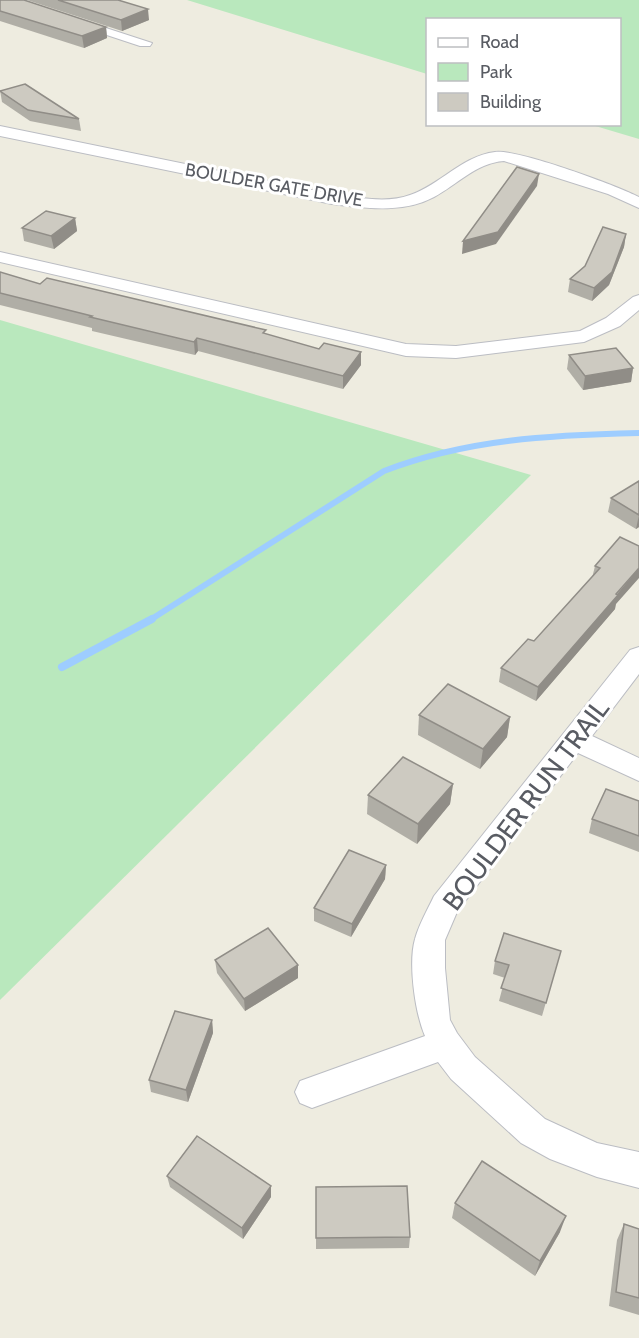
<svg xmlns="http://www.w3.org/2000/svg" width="639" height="1338" font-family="Cabin,sans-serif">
	<rect width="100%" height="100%" fill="#eeece0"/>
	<g fill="#b9e8bd">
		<polygon points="187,0 639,0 639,139 592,125 620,124 620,20 428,20 427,74"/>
		<polygon points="0,320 531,475 0,1000"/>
	</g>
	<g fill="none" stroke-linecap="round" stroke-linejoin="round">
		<path stroke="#9ecdff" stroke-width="6" d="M 150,620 L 384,471 C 467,439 551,435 639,433"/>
		<polyline stroke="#9ecdff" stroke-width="8" points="62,667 152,619"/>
		<g stroke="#bbbdc3" stroke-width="2">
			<g id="minor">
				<polygon points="1,0 20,0 152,43 150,46 140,46"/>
				<path d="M 0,126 L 332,194 C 356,197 386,204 410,195 C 440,185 462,156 495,152 C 518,149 615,185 639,197 L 639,208 L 608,194 L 504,161 C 476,163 457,185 434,197 C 402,214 366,208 332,204 L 0,136 Z"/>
				<polygon points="0,252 406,344 456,346 580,331 606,318 633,297 639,295 639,310 620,326 584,342 456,358 406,356 0,262"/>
				<path d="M 639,647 L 639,674 L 592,736 L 639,758 L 639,781 L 578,753 L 457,912 L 445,940 L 445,968 L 450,1020 L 457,1033 L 475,1057 L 545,1119 L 597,1143 L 639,1152 L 639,1188 L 597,1177 L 550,1159 L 521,1143 L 451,1079 L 438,1062 L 312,1108 L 300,1103 L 295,1092 L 300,1081 L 425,1036 C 415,1013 408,963 415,939 C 419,924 428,909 434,896 L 630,650 Z"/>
			</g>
		</g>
		<use href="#minor" fill="#fff" fill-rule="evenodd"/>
	</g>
	<g fill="#b0aea6">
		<polygon points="0,0 106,27 107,38 84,48 0,21"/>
		<polygon points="27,0 118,0 149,20 122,31"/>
		<polygon points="0,90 79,119 81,131 30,121 2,102"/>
		<polygon points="75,218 77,231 54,249 24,241 22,228"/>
		<polygon points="626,234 624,247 609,285 592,301 568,292 570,279"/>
		<polygon points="0,272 40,284 266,334 319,349 361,352 361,365 343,389 198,351 195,355 92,331 92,328 0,305"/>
		<polygon points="569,355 633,368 631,382 583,390 567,369"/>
		<polygon points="639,481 639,527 636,529 608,512 611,498"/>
		<polygon points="620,537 615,609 536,701 499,682 501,668 534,641 592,578 595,566"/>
		<polygon points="419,715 510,717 507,737 480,769 418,735"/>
		<polygon points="453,784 450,804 417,844 367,814 368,795"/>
		<polygon points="639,801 639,852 589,833 592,819"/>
		<polygon points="386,865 385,879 351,937 314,921 314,908"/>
		<polygon points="215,960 298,978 245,1011 217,973"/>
		<polygon points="495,961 557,964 542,1016 499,1001 505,978 493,974"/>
		<polygon points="212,1020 213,1033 188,1102 151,1092 149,1080"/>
		<polygon points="167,1176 271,1197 243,1239 170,1187"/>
		<polygon points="316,1187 410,1237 409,1248 316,1249"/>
		<polygon points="455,1203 560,1232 535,1276 452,1218"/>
		<polygon points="624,1224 639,1229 639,1315 609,1306 617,1240"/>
	</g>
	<g fill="#908d87">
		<polygon points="148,9 149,20 122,31 121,20"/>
		<polygon points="106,27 107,38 84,48 82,36"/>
		<polygon points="539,174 537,186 496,244 462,254 463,241"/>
		<polygon points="75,218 77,231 54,249 51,236"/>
		<polygon points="626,234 624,247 609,285 592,301 594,288"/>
		<polygon points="197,338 198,351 195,355 194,342"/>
		<polygon points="361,352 361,365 343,389 343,376"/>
		<polygon points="633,368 631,382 583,390 585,376"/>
		<polygon points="639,515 639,527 636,529"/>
		<polygon points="639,568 639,578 616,604 615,609 536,701 538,687"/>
		<polygon points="510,717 507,737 480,769 483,749"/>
		<polygon points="453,784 450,804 417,844 418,824"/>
		<polygon points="386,865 385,879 351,937 352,924"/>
		<polygon points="298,965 298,978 245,1011 244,999"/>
		<polygon points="212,1020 213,1033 188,1102 186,1090"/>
		<polygon points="271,1186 271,1197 243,1239 242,1228"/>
		<polygon points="566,1216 560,1232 535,1276 540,1261"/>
	</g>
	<g fill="#cdcac1" stroke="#908d87" stroke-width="1.5">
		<polygon points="0,0 24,0 106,27 82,36 0,11"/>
		<polygon points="58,0 118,0 148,9 121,20"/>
		<polygon points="25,84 79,119 28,110 0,91"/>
		<polygon points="517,167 539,174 498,232 463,241"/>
		<polygon points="46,211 75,218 51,236 22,228"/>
		<polygon points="603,227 626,234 612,272 594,288 570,279 585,266"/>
		<polygon points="0,272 40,284 47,278 266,330 263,333 319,349 324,343 361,352 343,376 197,338 194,342 90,317 92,316 0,293"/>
		<polygon points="616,348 633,368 585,376 569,355"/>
		<polygon points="639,481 639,515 611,498"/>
		<polygon points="620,537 639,546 639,568 616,594 618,595 538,687 501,668 528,639 534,641 600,568 595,566"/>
		<polygon points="448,684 510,717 483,749 419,715"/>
		<polygon points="403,757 453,784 418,824 368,795"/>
		<polygon points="606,789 639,801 639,836 592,819"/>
		<polygon points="349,850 386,865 352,924 314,908"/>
		<polygon points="268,928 298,965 244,999 215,960"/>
		<polygon points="504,933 561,951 546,1003 501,988 509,965 495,961"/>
		<polygon points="175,1011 212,1020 186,1090 149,1080"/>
		<polygon points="197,1136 271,1186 242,1228 167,1176"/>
		<polygon points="482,1161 566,1216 540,1261 455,1203"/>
		<polygon points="407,1186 410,1237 316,1238 316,1187"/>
		<polygon points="624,1224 639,1229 639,1298 616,1292"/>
	</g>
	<g text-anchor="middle" stroke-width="6" stroke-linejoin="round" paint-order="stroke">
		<g font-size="18" fill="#595c63" stroke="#fff">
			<text transform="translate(274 185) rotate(10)" y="6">BOULDER GATE DRIVE</text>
		</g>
		<g font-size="27" fill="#595c63" stroke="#fff">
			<text transform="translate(526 805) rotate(-53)" y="9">BOULDER RUN TRAIL</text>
		</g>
	</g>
	<rect x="426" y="18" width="195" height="108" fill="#ffffff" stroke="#bdbec1" stroke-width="1.5"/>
	<rect x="438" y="38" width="30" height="9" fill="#ffffff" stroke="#bdbec1" stroke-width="1.5"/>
	<text x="480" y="48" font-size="18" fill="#595c63">Road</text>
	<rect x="438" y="63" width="30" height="18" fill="#b9e8bd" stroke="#bdbec1" stroke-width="1.5"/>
	<text x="480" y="78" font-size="18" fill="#595c63">Park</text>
	<rect x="438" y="93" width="30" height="18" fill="#cdcac1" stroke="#bdbec1" stroke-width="1.5"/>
	<text x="480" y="108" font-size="18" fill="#595c63">Building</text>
</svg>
